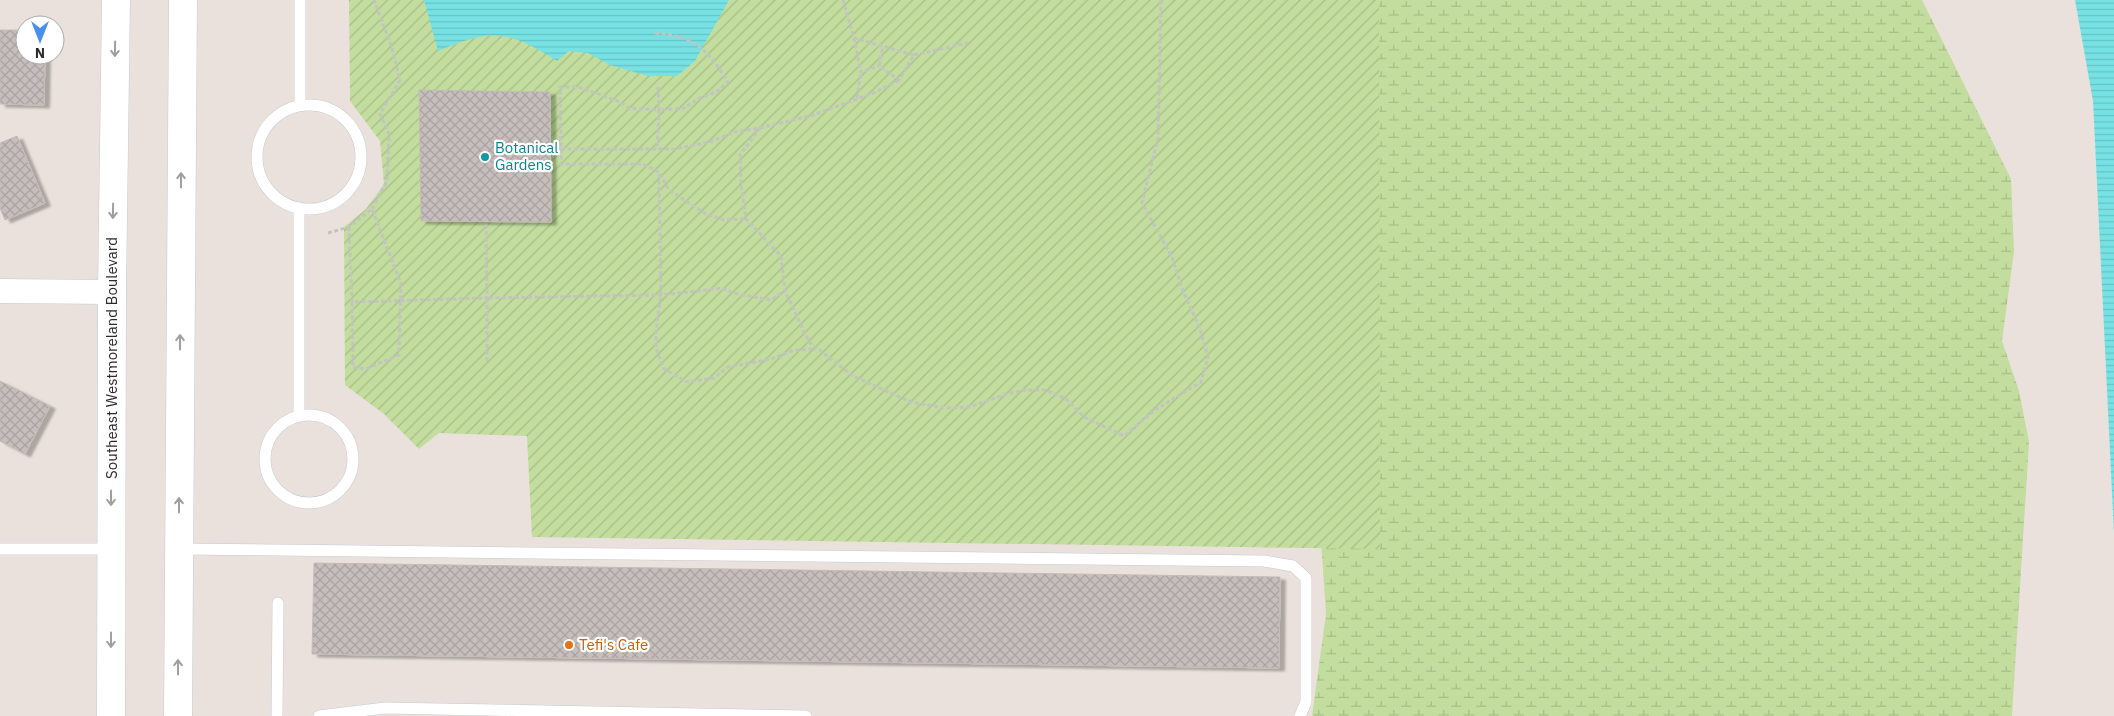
<svg xmlns="http://www.w3.org/2000/svg" width="2114" height="716" font-family="'IBM Plex Sans',sans-serif">
	<defs>
		<pattern id="wetland-marsh" width="20" height="14" patternUnits="userSpaceOnUse" patternTransform="scale(1.25)"><rect width="20" height="14" fill="#c2dd9d"/><path d="M1 5h8M5 5V1M11 12h8M15 12V8" fill="none" stroke="#a7be87"/></pattern>
		<pattern id="garden-furrows" width="10" height="10" patternUnits="userSpaceOnUse" patternTransform="scale(1.25)"><rect width="10" height="10" fill="#c2dd9d"/><path d="M-1 1l2-2M0 10L10 0M9 11l2-2" fill="none" stroke="#a7be87"/></pattern>
		<pattern id="water-rules" width="6" height="5" patternUnits="userSpaceOnUse" patternTransform="scale(1.25)"><rect width="6" height="5" fill="#77e2e4"/><path d="M0 2.5h6" fill="none" stroke="#67c2c4"/></pattern>
		<pattern id="building-cross-hatch" width="8" height="8" patternUnits="userSpaceOnUse" patternTransform="scale(1.25)"><rect width="8" height="8" fill="#c6bebc"/><path d="M0 0l8 8M0 8l8-8" fill="none" stroke="#aaa3a2"/></pattern>
		<filter id="shadow"><feDropShadow dx="5.5" dy="3" stdDeviation="1" flood-color="#0004"/></filter>
	</defs>
	<rect width="100%" height="100%" fill="#eae1dc"/>
	<polygon fill="url(#wetland-marsh)" points="1301,0 1922,0 2011,179 2014,251 2002,341 2019,391 2029,442 2012,716 1312,716 1326,614 1315,451"/>
	<polygon fill="url(#garden-furrows)" points="349,0 1379,0 1380,549 532,537 527,436 439,433 419,449 384,414 345,385 344,227 366,209 384,184 380,141 350,101"/>
	<g fill="url(#water-rules)">
		<path d="M 424,0 L 729,0 L 695,61 L 677,76 L 648,76 L 610,65 L 588,53 L 569,51 L 557,61 C 508,30 492,28 438,51 Z"/>
		<polygon points="2075,0 2114,0 2114,534 2093,101"/>
	</g>
	<g fill="url(#building-cross-hatch)" stroke="#c5bcb6" filter="url(#shadow)">
		<polygon points="0,30 25,30 25,55 45,55 44,105 0,104"/>
		<polygon points="419,90 550,92 551,222 421,221"/>
		<polygon points="17,136 45,203 5,220 0,208 0,143"/>
		<polygon points="0,381 50,406 25,454 0,441"/>
		<polygon points="314,563 1280,577 1279,668 312,654"/>
	</g>
	<g fill="none" stroke-linecap="round" stroke-linejoin="round">
		<g stroke="#c4cad2" stroke-width="12">
			<g id="lane">
				<polyline points="300,0 300,105"/>
				<circle cx="309" cy="157" r="52"/>
				<polyline points="299,208 299,415"/>
				<circle cx="309" cy="459" r="44"/>
				<polyline points="0,549 111,549"/>
				<polyline points="179,549 1264,561 1293,566 1306,578 1306,702 1300,716"/>
				<polyline points="277,716 278,603"/>
				<polyline points="319,716 385,708 806,716"/>
			</g>
		</g>
		<g stroke="#c4cad2" stroke-width="25">
			<polyline id="street" points="0,291 112,292"/>
		</g>
		<g stroke="#c4cad2" stroke-width="29">
			<g id="secondary">
				<polyline points="111,716 112,292 116,0"/>
				<polyline points="178,716 183,0"/>
			</g>
		</g>
		<g stroke="#c3c3c3" stroke-width="3" stroke-dasharray="4 2.5" stroke-linecap="butt">
			<polyline points="843,0 854,38 914,55 899,80 879,66 883,46"/>
			<path d="M 655,33 C 695,36 707,49 728,82 L 716,92 L 700,98 L 684,108 L 659,110 L 657,149"/>
			<polyline points="854,38 861,72 879,66"/>
			<polyline points="914,55 968,43"/>
			<polyline points="658,87 659,110 629,108 618,101 578,87 560,87 561,149 674,149 710,142 734,132 760,128 740,155 741,184 746,219 781,256 785,291 809,342 853,376 911,402 945,408 969,407 1007,394 1025,390 1046,390 1066,399 1084,417 1124,436 1155,410 1201,382 1208,357 1200,329 1183,291 1172,257 1142,203 1158,138 1161,0"/>
			<polyline points="857,98 861,72"/>
			<polyline points="760,128 813,115 876,92 899,80"/>
			<polyline points="561,149 561,164 643,164 659,172 661,295 656,330 656,348 664,369 687,382 714,378 728,367 771,359 792,351 816,348"/>
			<polyline points="660,174 669,190 706,214 724,220 746,219"/>
			<polyline points="372,209 387,181 389,134 380,114 400,80 392,48 374,0"/>
			<polyline points="349,227 352,302 487,298 486,221"/>
			<polyline points="328,233 349,227 372,209 401,284 399,355 365,369 353,367 352,302"/>
			<polyline points="487,361 487,298 661,295 722,288 733,293 771,300 785,291"/>
		</g>
		<use href="#lane" stroke="#fff" stroke-width="11"/>
		<use href="#street" stroke="#fff" stroke-width="24"/>
		<use href="#secondary" stroke="#fff" stroke-width="28"/>
	</g>
	<defs><path id="oneway-shaft" d="M-6 0H5M1.5-3L5.5 0L1.5 3" fill="none" stroke-width="1.6" stroke-linecap="round" stroke-linejoin="round" transform="scale(1.25)"/></defs>
	<g stroke="#9f9f9f">
		<use href="#oneway-shaft" transform="translate(115 49) rotate(91)"/>
		<use href="#oneway-shaft" transform="translate(181 180) rotate(-90)"/>
		<use href="#oneway-shaft" transform="translate(113 211) rotate(91)"/>
		<use href="#oneway-shaft" transform="translate(180 342) rotate(-90)"/>
		<use href="#oneway-shaft" transform="translate(111 498) rotate(90)"/>
		<use href="#oneway-shaft" transform="translate(179 505) rotate(-90)"/>
		<use href="#oneway-shaft" transform="translate(111 640) rotate(90)"/>
		<use href="#oneway-shaft" transform="translate(178 667) rotate(-90)"/>
	</g>
	<circle fill="#0f9aa8" stroke="#fff" stroke-width="2" cx="485" cy="157" r="5"/>
	<circle fill="#e8710a" stroke="#fff" stroke-width="2" cx="569" cy="645" r="5"/>
	<g text-anchor="middle" stroke-width="4.5" stroke-linejoin="round" paint-order="stroke">
		<g font-size="15" fill="#0d838f" stroke="#fff" text-anchor="start">
			<text x="495" y="153">Botanical<tspan x="495" dy="17">Gardens</tspan></text>
		</g>
		<g font-size="15" fill="#292929" stroke="#fff">
			<text transform="translate(112 358) rotate(-90)" y="5">Southeast Westmoreland Boulevard</text>
		</g>
		<g font-size="15" fill="#c56008" stroke="#fff" text-anchor="start">
			<text x="579" y="650">Tefi's Cafe</text>
		</g>
	</g>
	<g transform="translate(40 40) rotate(180)"><circle r="24" fill="#ffffff" stroke="#a9a9a9"/>
	<path d="M0-4L9 19L0 12L-9 19Z" fill="#498feb"/>
	<text y="-8" font-size="14" font-weight="bold" text-anchor="middle" fill="#292929">N</text>
	</g>
</svg>
